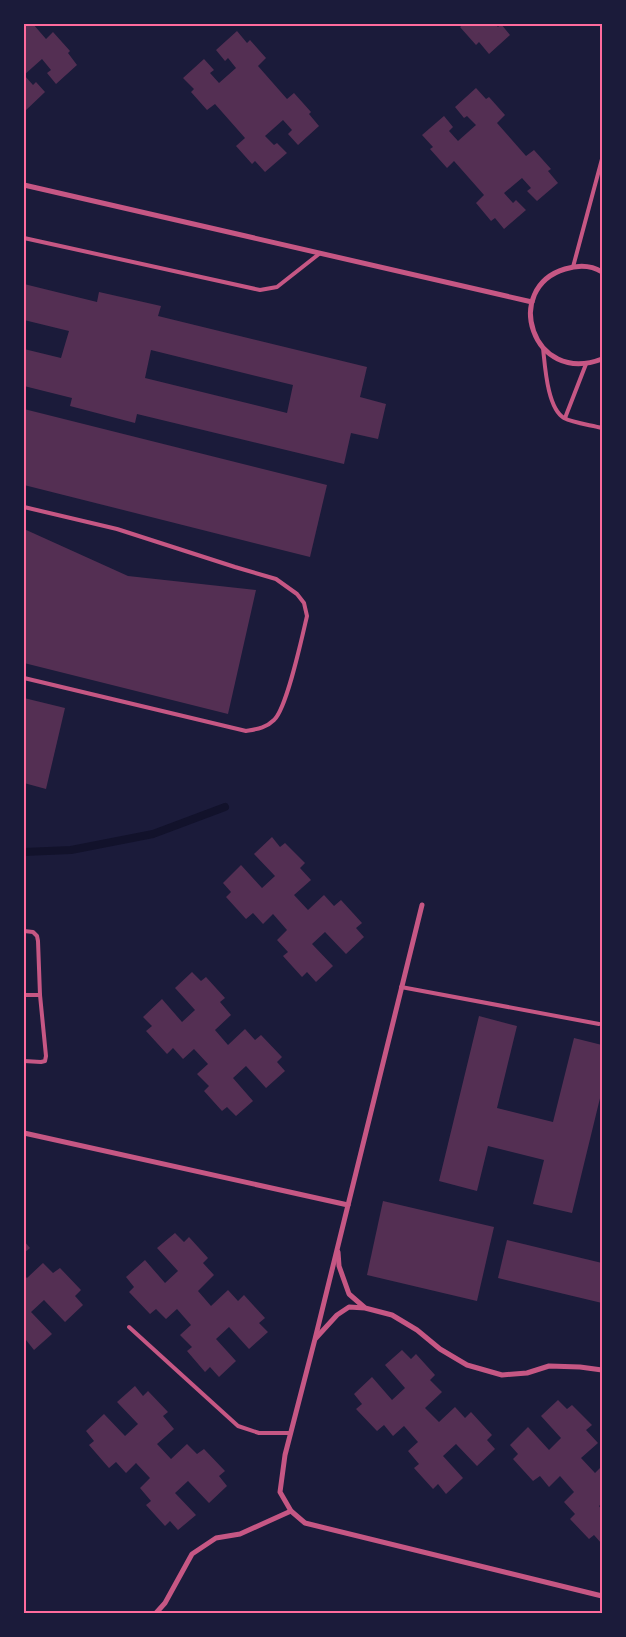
<svg xmlns="http://www.w3.org/2000/svg" width="626" height="1637" font-family="'Archivo Narrow',sans-serif">
	<rect width="100%" height="100%" fill="#1b1b3a"/>
	<g fill="none" stroke-linecap="round" stroke-linejoin="round">
		<polyline stroke="#12122b" stroke-width="8" points="24,852 71,850 153,834 225,807"/>
	</g>
	<g fill="#542f53" fill-rule="evenodd">
		<polygon points="24,24 33,24 46,39 53,32 70,51 68,53 77,65 56,84 47,73 51,70 42,59 24,75 33,85 36,82 45,92 24,112"/>
		<polygon points="464,24 495,24 498,27 501,24 510,35 489,54 479,42 476,45 460,27"/>
		<polygon points="237,31 247,43 250,40 266,58 258,66 287,99 294,93 311,112 309,114 319,126 298,145 288,134 292,130 283,120 265,136 274,145 277,143 287,153 265,172 255,161 252,164 236,146 245,138 215,104 207,110 191,92 194,89 183,78 204,59 214,70 210,73 219,83 236,68 228,58 225,61 216,50"/>
		<polygon points="476,88 486,99 489,97 505,115 497,123 526,156 534,150 551,169 548,171 558,183 537,201 527,191 531,188 522,178 504,193 513,203 516,200 526,210 504,229 495,218 491,221 476,203 484,195 454,161 447,168 430,149 433,147 422,135 444,116 453,127 449,131 458,141 476,125 467,116 464,118 455,107"/>
		<path d="M 24,284 L 97,302 L 99,292 L 161,306 L 158,316 L 367,367 L 360,397 L 386,404 L 378,439 L 351,433 L 344,464 L 137,414 L 135,423 L 70,406 L 72,398 L 24,386 L 24,349 L 61,358 L 69,331 L 24,320 ZM 151,350 L 293,385 L 287,413 L 145,378 Z"/>
		<polygon points="24,409 327,485 310,557 24,485"/>
		<polygon points="24,529 128,576 256,590 228,714 24,663"/>
		<polygon points="24,698 65,708 46,789 24,783"/>
		<polygon points="272,837 280,847 285,843 305,863 300,868 311,880 294,895 308,910 324,895 334,906 341,900 362,923 356,928 364,937 346,954 325,932 312,944 333,966 316,982 307,972 302,977 283,956 288,952 277,940 287,930 273,914 263,924 253,913 246,919 226,897 231,892 223,883 241,865 262,888 275,876 254,854"/>
		<polygon points="192,972 201,981 206,977 225,998 220,1002 231,1015 215,1030 228,1045 245,1029 255,1040 261,1035 282,1057 277,1062 285,1071 266,1088 246,1066 233,1078 253,1101 236,1116 227,1107 222,1111 204,1091 209,1086 197,1074 208,1064 194,1049 183,1059 173,1048 167,1054 146,1031 152,1026 143,1017 162,999 182,1022 195,1010 175,988"/>
		<polygon points="479,1016 517,1026 497,1108 553,1122 574,1038 602,1045 602,1090 572,1213 533,1204 544,1160 488,1146 477,1191 439,1181"/>
		<polygon points="383,1201 494,1227 477,1301 367,1275"/>
		<polygon points="175,1233 184,1242 189,1237 208,1258 203,1263 214,1275 198,1291 211,1306 228,1290 238,1301 244,1295 265,1318 259,1323 268,1332 249,1349 229,1327 216,1339 236,1361 219,1377 210,1367 205,1372 187,1351 192,1347 180,1335 191,1325 177,1309 166,1319 156,1309 150,1314 129,1292 134,1287 126,1277 145,1260 165,1283 178,1271 157,1248"/>
		<polygon points="507,1240 602,1263 602,1303 498,1278"/>
		<polygon points="24,1241 30,1248 24,1253"/>
		<polygon points="43,1263 53,1273 60,1268 81,1290 75,1296 83,1305 65,1322 44,1300 31,1312 52,1334 34,1350 26,1340 24,1342 24,1275 27,1278"/>
		<polygon points="402,1350 411,1359 416,1354 435,1375 430,1380 442,1392 425,1408 439,1422 455,1407 465,1418 471,1412 492,1435 487,1440 495,1449 477,1466 456,1444 443,1456 463,1478 446,1494 438,1484 433,1489 414,1468 419,1464 408,1451 418,1442 404,1426 393,1436 384,1425 377,1431 356,1409 362,1404 354,1394 372,1377 392,1400 405,1388 385,1365"/>
		<polygon points="135,1386 143,1396 148,1391 168,1412 163,1416 174,1429 157,1444 171,1459 187,1444 197,1454 204,1449 225,1471 219,1476 227,1486 209,1503 188,1481 175,1493 196,1515 178,1530 170,1521 165,1526 146,1505 151,1501 140,1488 150,1478 136,1463 126,1473 116,1462 109,1468 89,1445 94,1441 86,1431 104,1414 125,1436 138,1424 117,1402"/>
		<polygon points="558,1400 567,1409 572,1405 592,1425 586,1430 598,1443 581,1458 595,1473 602,1466 602,1503 599,1506 602,1510 602,1544 594,1535 589,1539 570,1519 575,1514 564,1502 574,1492 560,1476 549,1487 540,1476 533,1481 513,1459 518,1454 510,1445 528,1427 549,1450 561,1438 541,1416"/>
	</g>
	<g fill="none" stroke-linecap="round" stroke-linejoin="round">
		<g stroke="#c65784" stroke-width="4">
			<polyline points="24,238 260,290 277,287 319,254"/>
			<polyline points="573,267 602,159"/>
			<path d="M 543,348 C 545,365 547,408 564,418 C 573,423 591,425 602,428"/>
			<polyline points="565,418 586,364"/>
			<path d="M 24,507 L 117,529 L 235,567 L 276,579 L 297,594 L 304,603 L 307,616 C 302,637 287,708 274,720 C 266,728 257,729 246,731 L 24,678"/>
			<polyline points="24,931 33,932 37,936 38,941 40,995 46,1056 45,1061 41,1062 24,1061"/>
			<polyline points="401,987 599,1024"/>
			<polyline points="24,995 40,995"/>
			<polyline points="129,1327 238,1426 259,1433 289,1433"/>
		</g>
		<g stroke="#c65784" stroke-width="5">
			<polyline points="24,185 532,302"/>
			<path d="M 602,272 C 591,265 578,265 565,269 C 502,288 532,386 602,359"/>
			<polyline points="422,905 315,1339 285,1455 280,1492 291,1511 305,1523 602,1596"/>
			<polyline points="24,1133 348,1205"/>
			<polyline points="338,1252 339,1266 349,1294 364,1307"/>
			<polyline points="316,1338 337,1315 349,1307 365,1308 392,1315 417,1330 440,1349 467,1365 502,1375 527,1373 549,1366 580,1367 602,1370"/>
			<polyline points="156,1613 165,1603 192,1554 216,1538 240,1534 291,1511"/>
		</g>
	</g>
	<rect width="626" height="1637" fill="none" stroke="#1b1b3a" stroke-width="50"/>
	<rect x="25" y="25" width="576" height="1587" fill="none" stroke="#ff6b9d" stroke-width="2"/>
</svg>
